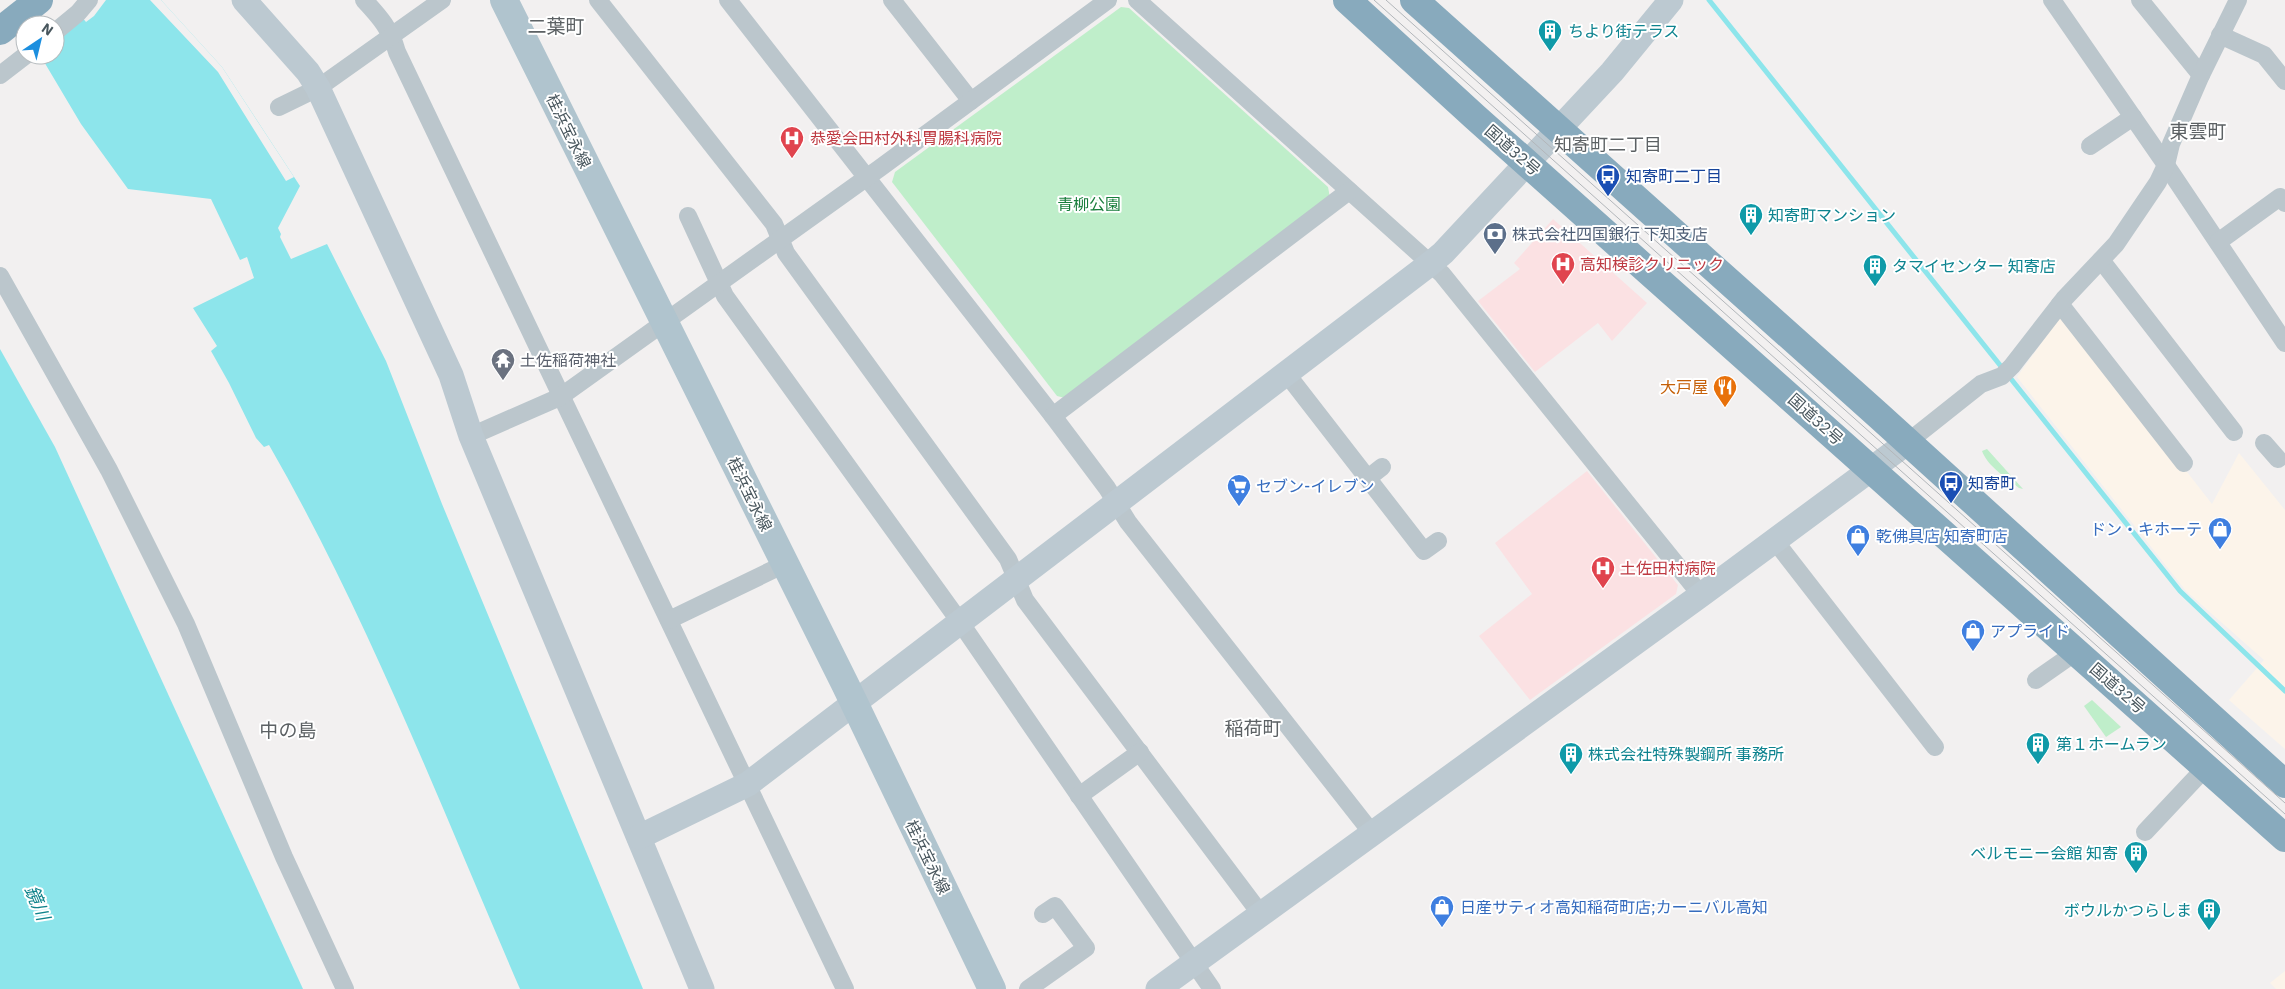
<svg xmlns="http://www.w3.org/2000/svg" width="2285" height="989" font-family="'IBM Plex Sans','Noto Sans JP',sans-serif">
	<rect width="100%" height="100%" fill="#f2f0f0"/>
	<g fill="#fcf4ea">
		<polygon points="2063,313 2212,504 2239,453 2285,510 2285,749 2229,700 2264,660 2186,591 2017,377"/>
		<polygon points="2285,971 2285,989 2276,989 2270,983"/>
	</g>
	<g fill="#fbe1e3">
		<polygon points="1553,219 1647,303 1612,341 1598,323 1535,372 1478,301 1520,269 1514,263"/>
		<polygon points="1587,471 1678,585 1676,594 1530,700 1479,636 1532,594 1495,543"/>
	</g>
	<g fill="#bfeeca">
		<polygon points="1121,7 1129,8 1328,187 1330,198 1065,398 1057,396 892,182 895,172"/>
		<path d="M 1987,449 L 2023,489 L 2019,488 C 2007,478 1988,467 1982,451 Z"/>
		<polygon points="2092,700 2121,727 2106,737 2084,706"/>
	</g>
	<g fill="#8de5eb">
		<path d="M 8,0 L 161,0 L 222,67 L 300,186 L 278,228 L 281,234 L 280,237 L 291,259 L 327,244 L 386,361 L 442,504 L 643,989 L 520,989 C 441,807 368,617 269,445 L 264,447 L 256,438 L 229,383 L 211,351 L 217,346 L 193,308 L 254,278 L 247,257 L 240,260 L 211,199 L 128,189 L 81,124 L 40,55 L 55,55 L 55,25 Z"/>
		<polygon points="0,349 55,447 303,989 0,989"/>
	</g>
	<g fill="#f2f0f0">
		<polygon points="6,0 106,0 94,16 86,22 74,8 52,25 25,25 25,31"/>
		<polygon points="150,0 161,0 222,67 294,177 286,181 218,72"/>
	</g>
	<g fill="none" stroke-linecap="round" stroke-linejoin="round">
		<polyline stroke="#8de5eb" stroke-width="5" points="1709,0 2180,591 2285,691"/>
		<g stroke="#bbc6cc" stroke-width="18">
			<path d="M 364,0 C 380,17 391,30 397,52 C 545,365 698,676 845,989"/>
			<polyline points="598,0 774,224 786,253 1008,559 1025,600 1260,913"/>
			<polyline points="728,0 1053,416 1107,488 1128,522 1372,833"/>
			<polyline points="892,0 971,101"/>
			<polyline points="1137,0 1442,274 1701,595"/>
			<polyline points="2052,0 2166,165 2285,343"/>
			<polyline points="2140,0 2201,75"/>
			<polyline points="55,32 78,13 89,0"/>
			<polyline points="2220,35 2264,55 2285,81"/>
			<polyline points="0,75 26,55"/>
			<polyline points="279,107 318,88 442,0"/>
			<polyline points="2090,146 2133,117"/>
			<polyline points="688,216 725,296 960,622 1212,989"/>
			<polyline points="2218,242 2280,197 2285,203"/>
			<polyline points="2101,260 2234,432"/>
			<polyline points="0,276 109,470 186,624 284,857 345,989"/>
			<polyline points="2060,304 2184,463"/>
			<polyline points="1286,373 1424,551 1438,541"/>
			<polyline points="1053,416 1349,191"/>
			<polyline points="471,436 560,397 880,168 1108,0"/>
			<polyline points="1908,442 1981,384 2002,376 2012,366 2064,299 2116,244 2158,182 2166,165 2171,144 2201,75 2238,0"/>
			<polyline points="2264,443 2278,459"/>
			<polyline points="1368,478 1382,467"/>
			<polyline points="1775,541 1935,747"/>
			<polyline points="669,620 785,564"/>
			<polyline points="2036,680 2076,652"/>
			<polyline points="1079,796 1140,752"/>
			<polyline points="2145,832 2206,767"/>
			<polyline points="1028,989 1086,948 1055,906 1043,914"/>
		</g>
		<g stroke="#bcc9d1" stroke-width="25">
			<polyline points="244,0 308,72 318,88 451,375 471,436 702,989"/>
			<polyline points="639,837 748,784 1431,263 1443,253 1612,72 1671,0"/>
			<polyline points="1158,989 1701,595 1908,442"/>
		</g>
		<polyline stroke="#b0c4ce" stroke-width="28" points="504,0 845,684 992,989"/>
		<g stroke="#88aabd" stroke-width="28">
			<polyline points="1347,0 1475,117 2285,838"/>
			<polyline points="1414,0 1878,415 2285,784"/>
			<polyline points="0,31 39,0"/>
		</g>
		<g stroke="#b2b6ba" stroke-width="1">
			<polyline points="1374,0 2285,814"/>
			<polyline points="1386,0 2285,803"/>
		</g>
	</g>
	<defs>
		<g id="building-pin" transform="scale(1.25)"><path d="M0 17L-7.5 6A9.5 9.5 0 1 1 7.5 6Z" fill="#0f9aa8" stroke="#fff"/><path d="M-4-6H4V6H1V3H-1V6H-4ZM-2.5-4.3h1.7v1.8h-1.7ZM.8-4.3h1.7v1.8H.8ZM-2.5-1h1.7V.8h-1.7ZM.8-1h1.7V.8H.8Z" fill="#fff"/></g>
		<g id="hospital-pin" transform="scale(1.25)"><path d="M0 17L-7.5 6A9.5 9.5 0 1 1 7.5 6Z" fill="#e0444e" stroke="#fff"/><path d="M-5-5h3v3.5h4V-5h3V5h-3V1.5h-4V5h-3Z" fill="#fff"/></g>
		<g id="bus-pin" transform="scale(1.25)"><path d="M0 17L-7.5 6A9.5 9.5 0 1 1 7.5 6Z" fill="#1a4fb4" stroke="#fff"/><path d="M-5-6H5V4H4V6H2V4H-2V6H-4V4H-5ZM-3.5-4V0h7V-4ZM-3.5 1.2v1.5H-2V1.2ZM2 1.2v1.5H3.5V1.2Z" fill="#fff"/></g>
		<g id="bank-pin" transform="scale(1.25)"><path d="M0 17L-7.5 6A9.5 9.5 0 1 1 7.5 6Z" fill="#5c6f8a" stroke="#fff"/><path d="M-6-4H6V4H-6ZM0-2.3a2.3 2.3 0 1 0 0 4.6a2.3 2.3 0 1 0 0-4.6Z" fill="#fff"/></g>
		<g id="temple-pin" transform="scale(1.25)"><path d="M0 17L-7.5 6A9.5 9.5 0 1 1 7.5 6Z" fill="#6b7280" stroke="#fff"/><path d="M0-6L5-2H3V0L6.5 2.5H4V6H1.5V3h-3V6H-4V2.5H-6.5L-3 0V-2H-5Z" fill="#fff"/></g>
		<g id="restaurant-pin" transform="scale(1.25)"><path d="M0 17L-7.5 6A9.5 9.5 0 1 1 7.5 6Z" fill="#e8710a" stroke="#fff"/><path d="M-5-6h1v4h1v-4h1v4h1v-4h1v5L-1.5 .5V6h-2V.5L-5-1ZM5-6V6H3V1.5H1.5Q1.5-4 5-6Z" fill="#fff"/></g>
		<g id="supermarket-pin" transform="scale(1.25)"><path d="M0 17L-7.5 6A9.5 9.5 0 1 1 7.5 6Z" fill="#3f7fe0" stroke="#fff"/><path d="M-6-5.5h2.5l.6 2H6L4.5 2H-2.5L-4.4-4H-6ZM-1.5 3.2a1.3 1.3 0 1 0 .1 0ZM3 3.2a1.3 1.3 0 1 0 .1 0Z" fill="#fff"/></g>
		<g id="shop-pin" transform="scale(1.25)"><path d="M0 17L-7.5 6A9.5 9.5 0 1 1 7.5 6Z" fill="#3f7fe0" stroke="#fff"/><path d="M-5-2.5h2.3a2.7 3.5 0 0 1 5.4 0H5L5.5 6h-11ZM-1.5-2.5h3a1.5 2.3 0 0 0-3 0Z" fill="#fff"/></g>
	</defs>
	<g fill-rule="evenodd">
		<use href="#building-pin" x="1550" y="31"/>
		<use href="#hospital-pin" x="792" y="138"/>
		<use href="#bus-pin" x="1608" y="176"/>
		<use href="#building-pin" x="1751" y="215"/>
		<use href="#bank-pin" x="1495" y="234"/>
		<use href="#hospital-pin" x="1563" y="264"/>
		<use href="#building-pin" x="1875" y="266"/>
		<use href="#temple-pin" x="503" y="360"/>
		<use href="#restaurant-pin" x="1725" y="387"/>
		<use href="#bus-pin" x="1951" y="483"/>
		<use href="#supermarket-pin" x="1239" y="486"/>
		<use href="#shop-pin" x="2220" y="529"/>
		<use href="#shop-pin" x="1858" y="536"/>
		<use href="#hospital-pin" x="1603" y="568"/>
		<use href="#shop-pin" x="1973" y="631"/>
		<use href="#building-pin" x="2038" y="744"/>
		<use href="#building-pin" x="1571" y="754"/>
		<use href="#building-pin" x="2136" y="853"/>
		<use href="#shop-pin" x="1442" y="907"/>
		<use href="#building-pin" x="2209" y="910"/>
	</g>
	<g text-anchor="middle" stroke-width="4" stroke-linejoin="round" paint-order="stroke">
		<g font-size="16" fill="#0d838f" stroke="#fff" text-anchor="start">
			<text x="1568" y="37">ちより街テラス</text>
			<text x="1768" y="221">知寄町マンション</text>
			<text x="1892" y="272">タマイセンター 知寄店</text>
			<text x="2056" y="750">第１ホームラン</text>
			<text x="1588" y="760">株式会社特殊製鋼所 事務所</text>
			<text x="2118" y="859" text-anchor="end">ベルモニー会館 知寄</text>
			<text x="2192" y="916" text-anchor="end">ボウルかつらしま</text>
		</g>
		<g font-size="16" fill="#48565d" stroke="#fff">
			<text transform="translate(569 131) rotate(64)" y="6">桂浜宝永線</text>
			<text transform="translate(1513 150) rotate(41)" y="6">国道32号</text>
			<text transform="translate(1816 419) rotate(42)" y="6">国道32号</text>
			<text transform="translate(750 494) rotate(64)" y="6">桂浜宝永線</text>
			<text transform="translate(2118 688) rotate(41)" y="6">国道32号</text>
			<text transform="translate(928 857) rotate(64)" y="6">桂浜宝永線</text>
		</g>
		<g font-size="16" fill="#be3a42" stroke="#fff" text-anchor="start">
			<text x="810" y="144">恭愛会田村外科胃腸科病院</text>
			<text x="1580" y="270">高知検診クリニック</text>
			<text x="1620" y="574">土佐田村病院</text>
		</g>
		<g font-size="16" fill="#164399" stroke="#fff" text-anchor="start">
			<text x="1626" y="182">知寄町二丁目</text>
			<text x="1968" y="489">知寄町</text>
		</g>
		<g font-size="16" fill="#197e3c" stroke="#fff">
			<text x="1089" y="210">青柳公園</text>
		</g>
		<g font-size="16" fill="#4e5e75" stroke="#fff" text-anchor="start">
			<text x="1512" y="240">株式会社四国銀行 下知支店</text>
		</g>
		<g font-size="16" fill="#5b616d" stroke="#fff" text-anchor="start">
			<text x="520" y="366">土佐稲荷神社</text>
		</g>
		<g font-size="16" fill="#c56008" stroke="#fff" text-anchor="end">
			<text x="1708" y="393">大戸屋</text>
		</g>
		<g font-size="16" fill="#366cbe" stroke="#fff" text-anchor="start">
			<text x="1256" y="492">セブン-イレブン</text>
			<text x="2202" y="535" text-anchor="end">ドン・キホーテ</text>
			<text x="1876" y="542">乾佛具店 知寄町店</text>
			<text x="1990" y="637">アプライド</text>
			<text x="1460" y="913">日産サティオ高知稲荷町店;カーニバル高知</text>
		</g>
		<g font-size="18" fill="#5c6164" stroke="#fff">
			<text x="1608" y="151">知寄町二丁目</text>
		</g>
		<g font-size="18" font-style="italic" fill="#0f838b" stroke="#fff">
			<text transform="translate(37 903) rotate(67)" y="6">鏡川</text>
		</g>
		<g font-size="19" fill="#5c6164" stroke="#fff">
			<text x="556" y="33">二葉町</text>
			<text x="2198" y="138">東雲町</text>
			<text x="1253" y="735">稲荷町</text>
			<text x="288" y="737">中の島</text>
		</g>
	</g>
	<g transform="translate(40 40) rotate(35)"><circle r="24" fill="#ffffff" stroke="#b6bbbe"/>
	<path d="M0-4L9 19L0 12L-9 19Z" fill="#1c8fdf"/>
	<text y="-8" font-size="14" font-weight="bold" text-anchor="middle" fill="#48565d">N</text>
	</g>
</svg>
